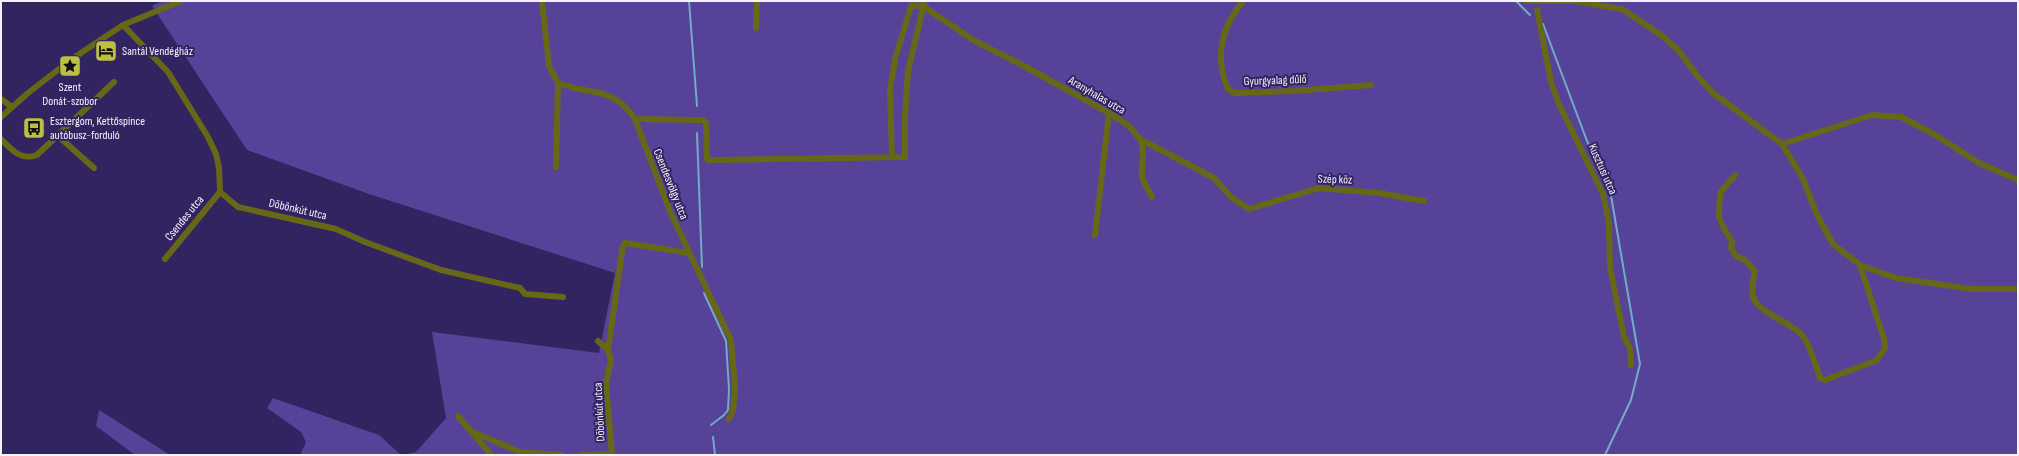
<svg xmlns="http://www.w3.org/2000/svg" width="2019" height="456" font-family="'Sofia Sans Condensed',sans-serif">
	<rect width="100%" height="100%" fill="#322361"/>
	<g fill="#564399">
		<polygon points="162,1 2018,1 2018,455 403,455 416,452 446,418 432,332 599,353 615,273 369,194 247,150 152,6"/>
		<polygon points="273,398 379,435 401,455 300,455 306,442 301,432 267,408"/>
		<polygon points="99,410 170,455 135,455 96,426"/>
	</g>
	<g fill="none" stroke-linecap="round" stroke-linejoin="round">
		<g stroke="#72abc6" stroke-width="2">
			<polyline points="689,1 697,106"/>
			<polyline points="1516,1 1530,15"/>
			<polyline points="1543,24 1587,141 1610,190 1640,364 1631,400 1605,455"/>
			<polyline points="697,133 702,267"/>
			<polyline points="704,293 726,341 729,389 728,410 724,415 711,425"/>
			<polyline points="713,437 715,455"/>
		</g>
		<g stroke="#676718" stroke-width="6">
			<path d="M 542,1 L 549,66 L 558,83 C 592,96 612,85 635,119 L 671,214 L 731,340 L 735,389 L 733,410 L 729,419"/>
			<polyline points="922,1 927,9 975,41 1024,66 1109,113 1129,126 1140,139 1214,178 1231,197 1249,209 1319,188 1379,193 1424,201"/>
			<path d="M 1243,1 C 1222,27 1214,57 1228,89 L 1234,93 L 1293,91 L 1371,85"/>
			<path d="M 1526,1 L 1575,1 L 1622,9 L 1661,35 L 1678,50 L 1699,78 L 1714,94 L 1782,144 L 1802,177 L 1818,217 L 1833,244 L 1860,265 L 1884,339 L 1885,348 L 1877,360 L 1825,380 L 1820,378 C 1816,366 1810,344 1802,335 C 1790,321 1753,312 1752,292 C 1752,285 1754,278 1755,271 L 1745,260 L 1736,256 L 1731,248 L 1732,241 L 1723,227 L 1719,217 L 1720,193 L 1735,175"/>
			<polyline points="1537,10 1551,82 1558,102 1603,194 1609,224 1610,268 1624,337 1630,349 1631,365"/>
			<polyline points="123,25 168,72 208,137 216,154 219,168 220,192 238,207 336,229 365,242 441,270 520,288 525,294 563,297"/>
			<polyline points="756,28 757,1"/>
			<polyline points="1,99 12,107"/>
			<polyline points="1,117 28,93 72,59 123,25 181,1"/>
			<polyline points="635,119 703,120 706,123 707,159 709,160 905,157 905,116 908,71 923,8"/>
			<polyline points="57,135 94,168"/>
			<path d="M 1,139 C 12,150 21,161 37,155 L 114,82"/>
			<path d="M 1140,139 C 1146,156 1141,158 1142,174 C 1142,182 1148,189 1152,197"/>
			<polyline points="1782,144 1872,115 1901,117 1937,136 1979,163 2018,180"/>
			<polyline points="892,157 890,90 895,59 911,6 913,5 925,8"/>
			<polyline points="556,167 558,83"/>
			<polyline points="1095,235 1109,113"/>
			<polyline points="165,259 220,192"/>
			<polyline points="1860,265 1896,278 1972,289 2018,289"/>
			<polyline points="608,350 623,245 625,243 689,253"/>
			<polyline points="458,416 491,455"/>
			<polyline points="473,432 520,452 562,455"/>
			<polyline points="580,455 612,454 606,383 611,360 608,350 598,341"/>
		</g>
	</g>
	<defs>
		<g id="hotel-square" transform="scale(1.15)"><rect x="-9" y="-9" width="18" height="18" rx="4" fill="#bdbf43" stroke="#322361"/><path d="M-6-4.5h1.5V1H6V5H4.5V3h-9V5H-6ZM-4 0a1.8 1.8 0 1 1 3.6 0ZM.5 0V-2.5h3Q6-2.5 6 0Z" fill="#111"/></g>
		<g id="sight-square" transform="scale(1.15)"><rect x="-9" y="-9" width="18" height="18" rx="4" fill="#bdbf43" stroke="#322361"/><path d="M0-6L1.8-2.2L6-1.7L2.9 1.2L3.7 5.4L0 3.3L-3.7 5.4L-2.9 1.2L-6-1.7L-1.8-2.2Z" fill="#111"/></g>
		<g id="bus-square" transform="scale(1.15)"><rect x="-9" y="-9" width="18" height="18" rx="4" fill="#bdbf43" stroke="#322361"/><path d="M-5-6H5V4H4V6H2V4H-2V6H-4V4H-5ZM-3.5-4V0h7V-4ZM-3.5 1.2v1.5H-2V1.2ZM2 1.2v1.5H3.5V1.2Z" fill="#111"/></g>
	</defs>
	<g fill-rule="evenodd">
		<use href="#hotel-square" x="106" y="51"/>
		<use href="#sight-square" x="70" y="66"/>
		<use href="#bus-square" x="34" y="128"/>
	</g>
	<g text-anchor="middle" stroke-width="4" stroke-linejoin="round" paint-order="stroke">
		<g font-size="12" fill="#f4f3fb" stroke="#322361" text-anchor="start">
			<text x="122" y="55">Santál Vendégház</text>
			<text x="70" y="91" text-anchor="middle">Szent<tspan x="70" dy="14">Donát-szobor</tspan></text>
			<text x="50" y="125">Esztergom, Kettőspince<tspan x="50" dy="14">autóbusz-forduló</tspan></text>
		</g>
		<g font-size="12" fill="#f4f3fb" stroke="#322361">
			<text transform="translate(1275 80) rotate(-2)" y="4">Gyurgyalag dűlő</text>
			<text transform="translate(1097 95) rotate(30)" y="4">Aranyhalas utca</text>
			<text transform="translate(1603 169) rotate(66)" y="4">Kusztusi utca</text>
			<text transform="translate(1335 179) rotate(2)" y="4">Szép köz</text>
			<text transform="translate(671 184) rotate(68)" y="4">Csendesvölgy utca</text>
			<text transform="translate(298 209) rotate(13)" y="4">Döbönkút utca</text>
			<text transform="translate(184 218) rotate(-51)" y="4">Csendes utca</text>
			<text transform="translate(599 412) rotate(-93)" y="4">Döbönkút utca</text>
		</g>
	</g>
	<rect width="2019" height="456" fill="none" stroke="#f4f3fb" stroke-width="4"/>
</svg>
